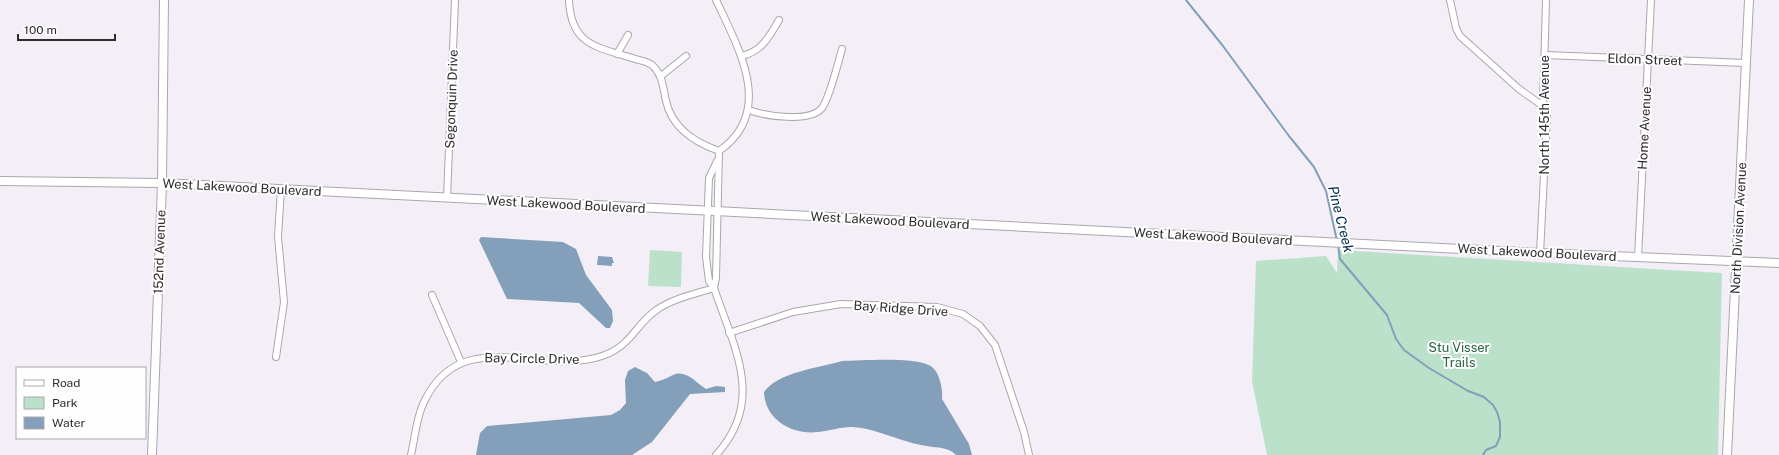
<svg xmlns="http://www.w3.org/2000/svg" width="1779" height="455" font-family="'Public Sans',sans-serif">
	<rect width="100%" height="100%" fill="#f4eff7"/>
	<g fill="#bce1cb">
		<polygon points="650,250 682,252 681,287 648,286"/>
		<polygon points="1338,250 1722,273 1718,455 1267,455 1252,381 1256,261 1326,256 1337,273"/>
	</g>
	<g fill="#839fba">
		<polygon points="481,237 563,242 576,249 586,275 612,310 613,321 610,328 606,328 579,303 507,299 479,240"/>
		<polygon points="598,256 612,257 614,263 612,263 612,266 597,265"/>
		<path d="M 842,361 C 862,361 917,356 932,367 C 940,373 943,390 942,399 L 969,444 L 972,455 L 956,455 C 949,447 937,448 927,446 C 903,443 873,427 851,427 C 840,427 829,431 818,432 C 792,435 765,420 764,392 C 778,372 819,368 842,361 Z"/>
		<path d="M 635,367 L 647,373 L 655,382 C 663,380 667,378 673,375 C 686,369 696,383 706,389 L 716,386 L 725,387 L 725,392 L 690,394 L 652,442 L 632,455 L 476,455 L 480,433 L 487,426 L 611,415 L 620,410 L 626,403 L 625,380 L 628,371 Z"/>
	</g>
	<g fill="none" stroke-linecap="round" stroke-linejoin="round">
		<g stroke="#839fba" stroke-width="2">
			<polyline points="1186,0 1223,46 1289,136 1314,167 1326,191 1337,241"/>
			<polyline points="1338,245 1340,259 1387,315 1396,339 1404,350 1429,368 1468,391 1484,397 1493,405 1497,412 1500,422 1500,437 1496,446 1486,450 1483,455"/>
		</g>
		<g stroke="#aba6ad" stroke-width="8">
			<g id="minor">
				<path d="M 569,0 C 571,47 599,47 635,59 C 640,60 648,62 652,65 C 663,75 663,88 666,101 C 672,128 694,142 719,151"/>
				<polyline points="1450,0 1456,28 1460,36 1519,89 1543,106"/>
				<polyline points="617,54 628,35"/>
				<polyline points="1545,55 1746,63"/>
				<path d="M 742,56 C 762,51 769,37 779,20"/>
				<polyline points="661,76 686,56"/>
				<path d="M 749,110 C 765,116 810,123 822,108 C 830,97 838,63 842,49"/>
				<polyline points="447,198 455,0"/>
				<polyline points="1540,253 1547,117 1543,106 1546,0"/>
				<polyline points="1638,257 1651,0"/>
				<path d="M 714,288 L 716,278 L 719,151 C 776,112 738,47 716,0"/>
				<polyline points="432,295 461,362"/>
				<polyline points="729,333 793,312 841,304 937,307 963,314 980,326 995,345 1024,432 1029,455"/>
				<polyline points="276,357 284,302 278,237 281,189"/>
				<path d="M 411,455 C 415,438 416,418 424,402 C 461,323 540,377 602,356 C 631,346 634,327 655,311 C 671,299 695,294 714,288"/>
				<path d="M 716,455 C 766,401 734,348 714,288 L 709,281 L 706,257 L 709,178 L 717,161"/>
			</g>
		</g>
		<g stroke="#aba6ad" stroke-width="10">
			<g id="tertiary">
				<polyline points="0,181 162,183 1540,253 1779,263"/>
				<polyline points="152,455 162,183 164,0"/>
				<polyline points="1727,455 1749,0"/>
			</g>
		</g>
		<use href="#minor" stroke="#fff" stroke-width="6"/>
		<use href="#tertiary" stroke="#fff" stroke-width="8"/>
	</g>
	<g text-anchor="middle" stroke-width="4" stroke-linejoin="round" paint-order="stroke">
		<g font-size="13" fill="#2d2b2e" stroke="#fefefe">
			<text transform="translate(1645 59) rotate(2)" y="5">Eldon Street</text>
			<text transform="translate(451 99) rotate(-88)" y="5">Segonquin Drive</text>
			<text transform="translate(1544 115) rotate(-90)" y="5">North 145th Avenue</text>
			<text transform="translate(1644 128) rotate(-87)" y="5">Home Avenue</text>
			<text transform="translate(242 187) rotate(3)" y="5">West Lakewood Boulevard</text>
			<text transform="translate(566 204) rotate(3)" y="5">West Lakewood Boulevard</text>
			<text transform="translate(890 220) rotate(3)" y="5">West Lakewood Boulevard</text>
			<text transform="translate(1738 228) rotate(-87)" y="5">North Division Avenue</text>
			<text transform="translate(1213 236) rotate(3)" y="5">West Lakewood Boulevard</text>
			<text transform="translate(159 252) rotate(-88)" y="5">152nd Avenue</text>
			<text transform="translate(1537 252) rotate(3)" y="5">West Lakewood Boulevard</text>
			<text transform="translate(901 308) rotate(4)" y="5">Bay Ridge Drive</text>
			<text transform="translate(532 358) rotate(1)" y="5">Bay Circle Drive</text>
		</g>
		<g font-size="13" fill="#276345" stroke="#fefefe">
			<text x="1459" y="352">Stu Visser<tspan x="1459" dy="15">Trails</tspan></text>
		</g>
		<g font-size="14" font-style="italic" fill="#002e52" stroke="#fefefe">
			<text transform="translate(1341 219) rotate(76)" y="5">Pine Creek</text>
		</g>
	</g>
	<rect x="16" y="367" width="130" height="72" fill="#fefefe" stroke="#aaaaab"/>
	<rect x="24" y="380" width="20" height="6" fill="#ffffff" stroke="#aaaaab"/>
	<text x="52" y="387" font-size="12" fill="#2d2b2e">Road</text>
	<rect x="24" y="397" width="20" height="12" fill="#bce1cb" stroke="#aaaaab"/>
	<text x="52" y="407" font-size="12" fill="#2d2b2e">Park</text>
	<rect x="24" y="417" width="20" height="12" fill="#839fba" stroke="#aaaaab"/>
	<text x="52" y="427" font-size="12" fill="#2d2b2e">Water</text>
	<path d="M18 34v6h97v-6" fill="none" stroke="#2d2b2e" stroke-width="2"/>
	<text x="24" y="34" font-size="12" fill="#2d2b2e" stroke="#fefefe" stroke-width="3" paint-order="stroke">100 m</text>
</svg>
